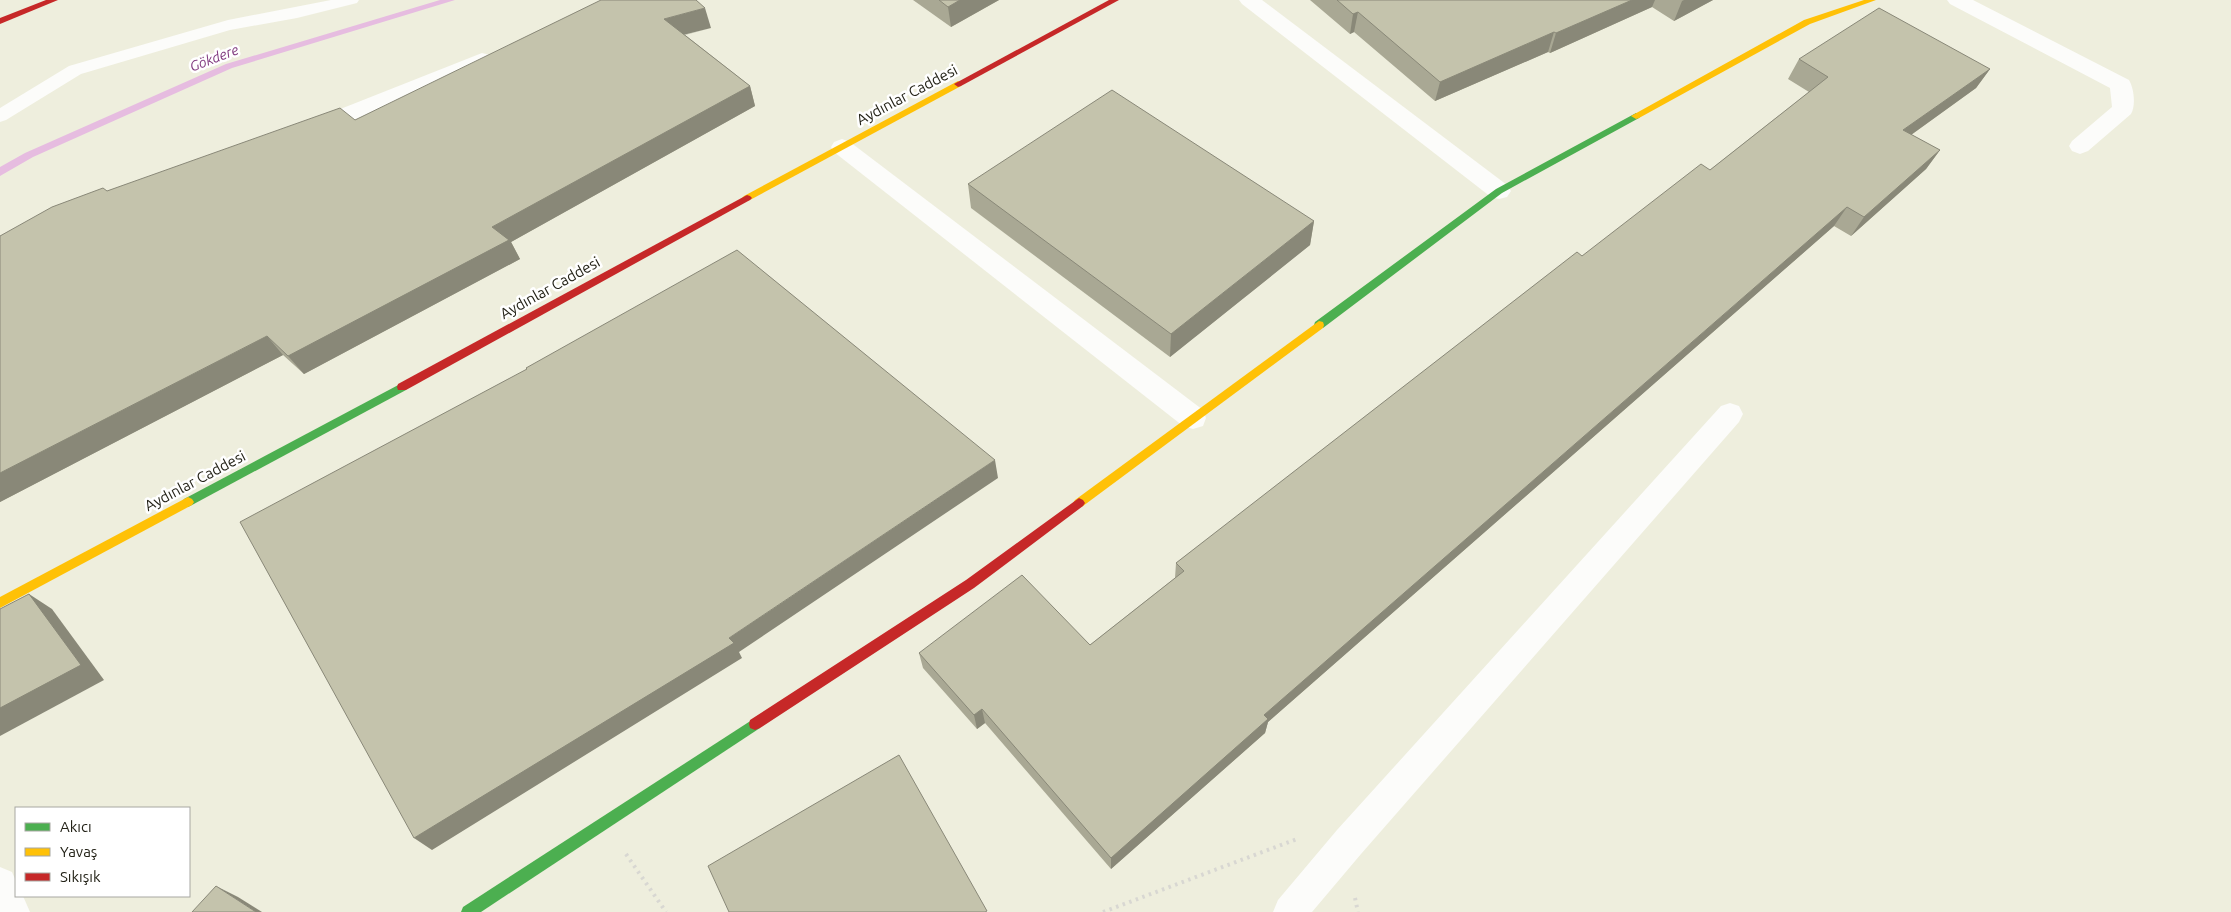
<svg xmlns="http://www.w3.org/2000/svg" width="2231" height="912" font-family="Ubuntu,sans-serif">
	<rect width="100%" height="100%" fill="#eed"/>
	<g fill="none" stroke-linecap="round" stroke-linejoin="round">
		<polygon fill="#e6bce0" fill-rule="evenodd" points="440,0 455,0 232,68 33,157 0,176 0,167 25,153 226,64"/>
		<g stroke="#d8d7d2" stroke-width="4" stroke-dasharray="2.5 4.5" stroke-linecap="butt">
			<polyline points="626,854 666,912"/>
			<polyline points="1355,898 1358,912"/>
			<polyline points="1103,912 1297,839"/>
		</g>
		<polygon fill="#fcfcfa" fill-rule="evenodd" points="331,0 359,0 357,3 297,18 230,30 81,74 6,120 0,122 0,108 69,66 228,20"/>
		<g fill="#fcfcfa" fill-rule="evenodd">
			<polygon points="1239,0 1262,0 1507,185 1511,191 1507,197 1499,199 1491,197 1242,4"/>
			<path d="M 1947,0 L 1973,0 L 2129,80 C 2134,88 2136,106 2131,114 L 2088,151 L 2080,154 L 2072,151 L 2069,146 L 2072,141 L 2112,107 L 2110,88 L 1950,4 Z"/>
			<polygon points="482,53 490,55 493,60 490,65 321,133 313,135 305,133 302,128 305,123"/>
			<polygon points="842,139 850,142 1203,410 1206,418 1203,426 1193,429 1183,426 834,152 831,147 834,142"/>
			<polygon points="1730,403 1739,406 1743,414 1739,422 1361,854 1312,912 1273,912 1278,900 1337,830 1721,406"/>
			<polygon points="0,867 12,872 16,881 16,896 23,896 30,912 0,912"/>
		</g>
		<g fill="#4caf50" fill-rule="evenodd">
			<polygon points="1636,113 1641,116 1639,118 1502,193 1323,328 1315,328 1314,325 1315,322 1496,189"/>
			<polygon points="402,383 407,387 406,390 192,505 188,507 184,505 182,502 184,499"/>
			<polygon points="755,718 760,720 761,724 760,728 481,912 461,912 463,907"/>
		</g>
		<g fill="#ffc107" fill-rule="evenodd">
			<polygon points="1864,0 1876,0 1810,24 1639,118 1636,119 1631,116 1804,20"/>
			<polygon points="958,81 962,84 961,86 750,200 747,201 742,198 744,196"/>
			<polygon points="1319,321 1323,322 1324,325 1323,328 1083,506 1079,508 1075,506 1073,503 1075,500"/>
			<polygon points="188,497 192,499 194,502 192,505 0,608 0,597"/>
		</g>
		<g fill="#c62828" fill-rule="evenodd">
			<polygon points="46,0 58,0 0,24 0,18"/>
			<polygon points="1109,0 1119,0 961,86 958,87 954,84"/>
			<polygon points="747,195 750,196 752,198 750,200 406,390 398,390 397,387 398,384"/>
			<polygon points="1079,498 1083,500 1085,503 1083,506 974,588 760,728 755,730 750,728 749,724 750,720 966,580"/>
		</g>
	</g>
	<g fill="#a9a894">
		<polygon points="913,0 999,0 951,27"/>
		<polygon points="1310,0 1713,0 1674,21 1652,7 1550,53 1548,52 1435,101 1354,32 1350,34"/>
		<polygon points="711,28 685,35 750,86 755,106 511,242 520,259 304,374 283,355 0,502 0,236 107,191 355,120"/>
		<polygon points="1799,59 1990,69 1976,88 1911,135 1940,150 1926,169 1851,236 1834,226 1268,722 1265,733 1111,869 985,723 977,729 923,668 919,653 1090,645 1175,578 1176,563 1582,256 1710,170 1809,92 1788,79"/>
		<polygon points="968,184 1314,221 1310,245 1170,357 971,208"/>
	</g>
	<g fill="#898878">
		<polygon points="960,0 999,0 951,27 948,7"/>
		<polygon points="1632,0 1655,0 1652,7 1550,53 1556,33"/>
		<polygon points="1684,0 1713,0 1674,21 1682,1"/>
		<polygon points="705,8 711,28 671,38 664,19"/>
		<polygon points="1358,12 1354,32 1350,34 1353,14"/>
		<polygon points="1554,32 1548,52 1435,101 1440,82"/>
		<polygon points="1990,69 1976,88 1890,150 1903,130"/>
		<polygon points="750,86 755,106 511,242 520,259 304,374 288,356 492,227"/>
		<polygon points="1940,150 1926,169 1851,236 1864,217"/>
		<polygon points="1847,207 1834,226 1268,722 1265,733 1111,869 1111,858 1264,715"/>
		<polygon points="1314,221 1310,245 1170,357 1171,334"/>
		<polygon points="267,336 283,355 0,502 0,473"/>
		<polygon points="995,460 998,478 739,652 742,658 432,850 414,838 729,638"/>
		<polygon points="29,594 52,609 104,680 0,736 0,708"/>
		<polygon points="982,709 985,723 977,729 974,715"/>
		<polygon points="216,886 238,897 262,912 256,912"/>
	</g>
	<g fill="#c4c3ac" stroke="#898878">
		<polygon points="601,0 696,0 705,8 664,19 750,86 492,227 509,240 288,356 267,336 0,473 0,236 52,207 103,188 107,191 340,108 355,120"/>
		<polygon points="939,0 960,0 948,7"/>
		<polygon points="1337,0 1632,0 1556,33 1554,32 1440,82 1358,12 1353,14"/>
		<polygon points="1879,8 1990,69 1903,130 1940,150 1864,217 1847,207 1264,715 1268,719 1111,858 982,709 974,715 919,653 1022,575 1090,645 1184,571 1176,563 1577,252 1582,256 1701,164 1710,170 1828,77 1799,59"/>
		<polygon points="1112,90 1314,221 1171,334 968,184"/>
		<polygon points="737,250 995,460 729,638 734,643 414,838 240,522 527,369 526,368"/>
		<polygon points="29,594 81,665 0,708 0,609"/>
		<polygon points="899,755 987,911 985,912 729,912 708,866"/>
		<polygon points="216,886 256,912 192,912"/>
	</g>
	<g text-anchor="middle" stroke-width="5" stroke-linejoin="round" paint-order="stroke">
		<g font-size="14" font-style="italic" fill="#7e367d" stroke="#fff">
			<text transform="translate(214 58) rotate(-21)" y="5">Gökdere</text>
		</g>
		<g font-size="15" fill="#232217" stroke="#fff">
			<text transform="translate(907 95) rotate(-28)" y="5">Aydınlar Caddesi</text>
			<text transform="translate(550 288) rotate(-29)" y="5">Aydınlar Caddesi</text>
			<text transform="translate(195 481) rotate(-28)" y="5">Aydınlar Caddesi</text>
		</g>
	</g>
	<rect x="15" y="807" width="175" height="90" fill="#ffffff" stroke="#a7a7a2"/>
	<rect x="25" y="823" width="25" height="8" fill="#4caf50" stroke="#a7a7a2"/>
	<text x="60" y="832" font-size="15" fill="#232217">Akıcı</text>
	<rect x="25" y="848" width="25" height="8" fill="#ffc107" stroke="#a7a7a2"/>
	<text x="60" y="857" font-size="15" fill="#232217">Yavaş</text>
	<rect x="25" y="873" width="25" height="8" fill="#c62828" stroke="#a7a7a2"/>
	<text x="60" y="882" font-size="15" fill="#232217">Sıkışık</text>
</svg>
